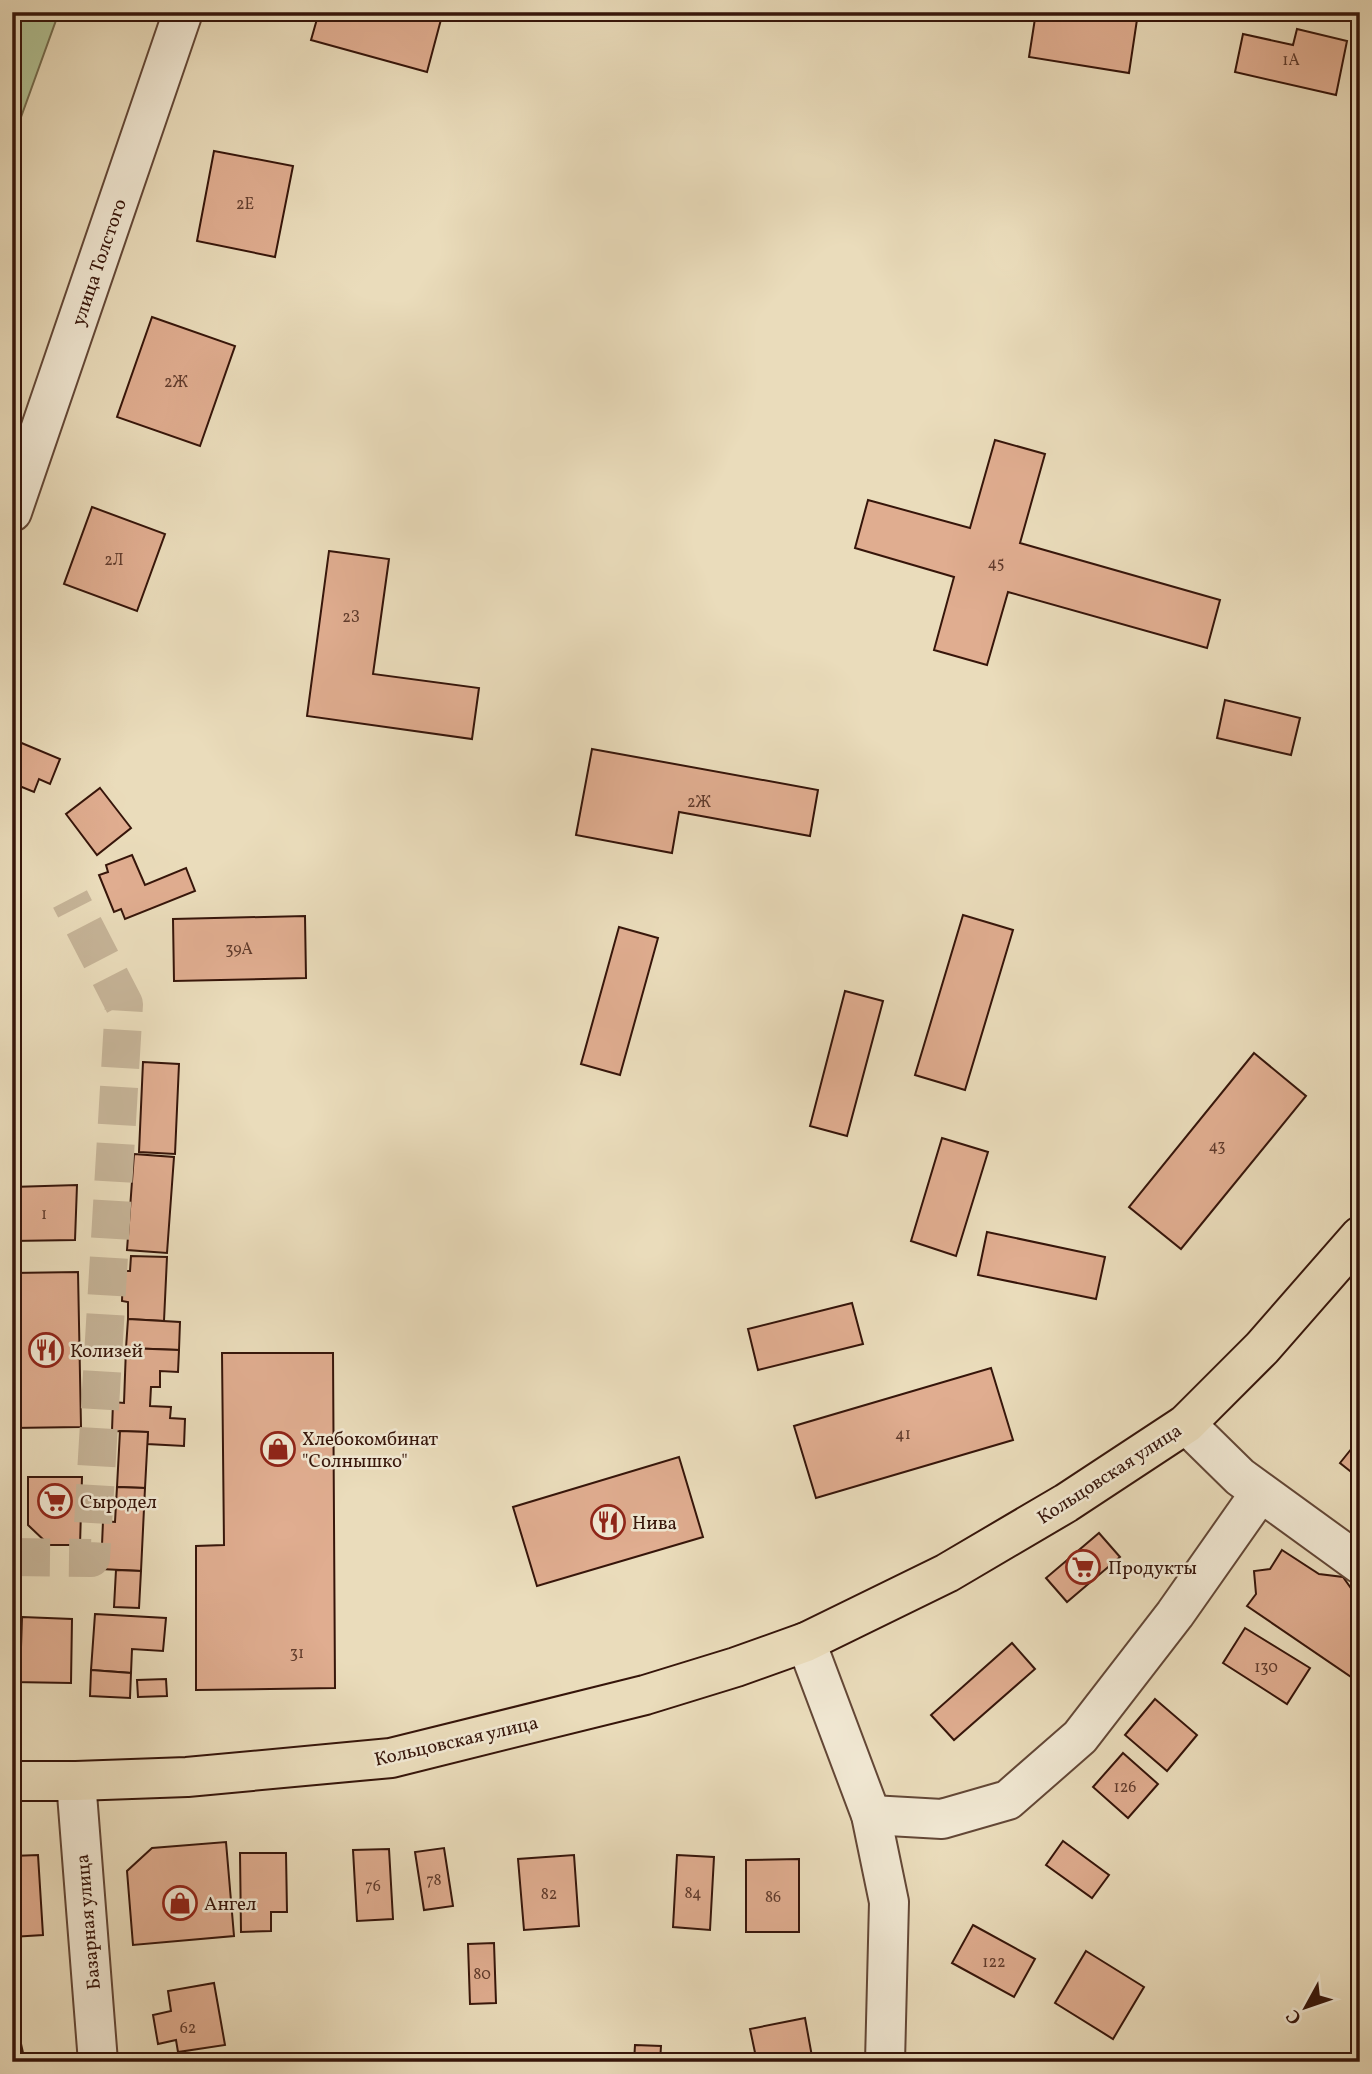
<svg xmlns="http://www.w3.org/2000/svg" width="1372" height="2074" font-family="Vollkorn,serif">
	<rect width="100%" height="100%" fill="#eadcbb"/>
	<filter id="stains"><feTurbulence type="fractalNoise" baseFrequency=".00286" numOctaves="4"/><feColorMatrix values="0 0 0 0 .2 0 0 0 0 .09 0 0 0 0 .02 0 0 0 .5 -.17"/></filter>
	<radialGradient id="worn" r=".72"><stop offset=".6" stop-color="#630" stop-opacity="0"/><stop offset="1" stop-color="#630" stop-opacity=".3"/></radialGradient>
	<polygon fill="#b2c294" stroke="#746c4f" stroke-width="2" points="12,12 59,12 12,142"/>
	<g fill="#e0ad90" stroke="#36150a" stroke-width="2">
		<polygon points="319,12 443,12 427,72 311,40"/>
		<polygon points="1036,12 1138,13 1129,73 1029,57"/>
		<polygon points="1297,29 1347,41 1336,95 1235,72 1243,34 1293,45"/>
		<polygon points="214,151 293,166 275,257 197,241"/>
		<polygon points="152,317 235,346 200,446 117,417"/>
		<polygon points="995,440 1045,454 1020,543 1220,600 1207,648 1008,592 987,665 934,650 954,577 855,548 868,500 970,528"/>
		<polygon points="92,507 165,534 137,611 64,584"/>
		<polygon points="329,551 389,559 373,674 479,688 472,739 307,716"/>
		<polygon points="1225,700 1300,718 1291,755 1217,738"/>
		<polygon points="12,739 60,759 50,784 39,779 34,792 12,783"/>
		<polygon points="592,749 818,790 810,836 679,812 672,853 576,835"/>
		<polygon points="100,788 131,828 97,855 66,814"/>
		<polygon points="132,855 145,885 186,868 195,891 125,919 121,909 114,912 99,875 108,872 106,865"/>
		<polygon points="963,915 1013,930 965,1090 915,1075"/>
		<polygon points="305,916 306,978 174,981 173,919"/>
		<polygon points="619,927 658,938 620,1075 581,1064"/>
		<polygon points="845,991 883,1001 847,1136 810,1126"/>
		<polygon points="1254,1053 1306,1096 1181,1249 1129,1207"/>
		<polygon points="143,1062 179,1064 175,1154 139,1152"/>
		<polygon points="942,1138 988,1152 956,1256 911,1241"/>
		<polygon points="134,1154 174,1157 167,1253 127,1250"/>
		<polygon points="77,1185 75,1240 12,1241 12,1187"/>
		<polygon points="987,1232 1105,1257 1096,1299 978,1275"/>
		<polygon points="131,1256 167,1257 164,1321 128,1319 128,1302 122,1301 123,1271 130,1271"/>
		<polygon points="78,1272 81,1427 12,1428 12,1273"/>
		<polygon points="852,1303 863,1344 758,1370 748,1329"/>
		<polygon points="128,1319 180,1322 179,1350 126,1348"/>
		<polygon points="126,1348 179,1350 178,1372 160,1371 160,1387 151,1387 150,1406 171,1407 170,1418 185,1419 184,1446 147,1444 148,1432 112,1431 113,1402 124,1403"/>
		<polygon points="222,1353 333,1353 335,1688 196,1690 196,1546 224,1545"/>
		<polygon points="991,1368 1013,1440 816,1498 794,1426"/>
		<polygon points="120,1431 148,1432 145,1488 117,1487"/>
		<polygon points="1360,1438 1360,1479 1340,1463"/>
		<polygon points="679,1457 703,1537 537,1586 513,1507"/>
		<polygon points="28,1477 82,1477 80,1545 49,1545 28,1525"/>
		<polygon points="117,1487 145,1488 141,1571 101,1569 103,1521 115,1522"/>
		<polygon points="1099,1533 1120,1557 1067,1602 1046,1578"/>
		<polygon points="1282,1550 1319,1574 1343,1577 1360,1601 1360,1683 1247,1606 1256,1594 1254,1571 1270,1569"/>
		<polygon points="116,1570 141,1571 139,1608 114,1607"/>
		<rect x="12" y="1575" width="9" height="72"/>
		<polygon points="95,1614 166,1618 163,1651 132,1649 131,1673 91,1670"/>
		<polygon points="22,1617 72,1619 71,1683 12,1682 12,1647 21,1647"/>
		<polygon points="1245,1628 1310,1668 1287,1704 1223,1663"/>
		<polygon points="1012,1643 1035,1669 954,1740 931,1715"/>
		<polygon points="91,1670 131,1673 130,1698 90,1696"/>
		<polygon points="166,1679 167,1696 138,1697 137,1680"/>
		<polygon points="1155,1699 1197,1735 1167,1771 1125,1735"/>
		<polygon points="1123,1753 1158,1784 1128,1818 1093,1787"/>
		<polygon points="1063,1841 1109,1875 1092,1898 1046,1865"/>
		<polygon points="226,1842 234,1936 133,1945 127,1871 152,1848"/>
		<polygon points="444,1848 453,1906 424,1910 415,1852"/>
		<polygon points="389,1849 393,1919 357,1921 353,1850"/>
		<polygon points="240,1853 286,1853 287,1912 271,1912 271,1931 241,1932"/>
		<polygon points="38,1855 43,1935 12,1937 12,1856"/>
		<polygon points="574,1855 579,1926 524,1930 518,1859"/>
		<polygon points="677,1855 714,1857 710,1930 673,1927"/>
		<polygon points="799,1859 799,1932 746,1932 746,1860"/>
		<polygon points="973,1925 1035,1959 1014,1997 952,1963"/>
		<polygon points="494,1943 496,2003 470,2004 468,1944"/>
		<polygon points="1086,1951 1144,1987 1113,2039 1055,2003"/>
		<polygon points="214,1983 225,2045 178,2052 176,2040 158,2044 153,2015 171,2011 168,1991"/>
		<polygon points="805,2018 813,2062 757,2062 750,2029"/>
		<polygon points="16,2021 25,2062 12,2062 12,2022"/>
		<polygon points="635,2045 661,2046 660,2062 634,2062"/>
	</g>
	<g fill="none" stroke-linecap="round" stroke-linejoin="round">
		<polyline stroke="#c6b498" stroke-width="38" stroke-dasharray="38 19" stroke-linecap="butt" points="12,1557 91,1558 124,1004 70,899"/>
		<g stroke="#634736" stroke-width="42">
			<g id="minor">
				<polyline points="12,512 183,12"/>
				<polyline points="1186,1424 1240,1477 1360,1564"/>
				<polyline points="806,1642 871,1815 889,1902 885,2062"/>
				<polyline points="76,1781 98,2062"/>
				<polyline points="871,1815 942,1819 1008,1800 1080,1737 1175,1614 1260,1493"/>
			</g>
		</g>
		<g stroke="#36150a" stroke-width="42">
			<polyline id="major" points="12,1781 76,1781 187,1777 391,1758 645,1695 736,1667 806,1642 947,1573 1066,1503 1186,1424 1262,1348 1360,1236"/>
		</g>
		<use href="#minor" stroke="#f1e8d3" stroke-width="38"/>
		<use href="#major" stroke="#eadcbb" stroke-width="38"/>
	</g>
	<defs>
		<g id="restaurant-ring" transform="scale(1.75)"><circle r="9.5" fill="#f1e8d3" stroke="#8f2418" stroke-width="1.5"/><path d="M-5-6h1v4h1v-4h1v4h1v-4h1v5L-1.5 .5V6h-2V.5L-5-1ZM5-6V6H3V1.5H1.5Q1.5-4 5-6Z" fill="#8f2418"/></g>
		<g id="shop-ring" transform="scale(1.75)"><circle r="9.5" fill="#f1e8d3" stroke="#8f2418" stroke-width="1.5"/><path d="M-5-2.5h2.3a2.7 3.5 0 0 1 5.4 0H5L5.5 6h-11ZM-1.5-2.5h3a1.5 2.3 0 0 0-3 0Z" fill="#8f2418"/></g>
		<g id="supermarket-ring" transform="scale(1.75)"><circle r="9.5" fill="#f1e8d3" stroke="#8f2418" stroke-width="1.5"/><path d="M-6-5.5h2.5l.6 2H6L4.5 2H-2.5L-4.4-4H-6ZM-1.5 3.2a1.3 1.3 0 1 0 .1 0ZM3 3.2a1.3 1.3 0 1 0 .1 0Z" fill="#8f2418"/></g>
	</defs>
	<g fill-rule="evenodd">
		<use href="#restaurant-ring" x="46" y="1350"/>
		<use href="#shop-ring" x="278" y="1449"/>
		<use href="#supermarket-ring" x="55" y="1501"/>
		<use href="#restaurant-ring" x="608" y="1522"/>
		<use href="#supermarket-ring" x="1083" y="1567"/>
		<use href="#shop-ring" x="180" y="1903"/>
	</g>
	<g text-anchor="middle" stroke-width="5" stroke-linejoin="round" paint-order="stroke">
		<g font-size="16" fill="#603b2c">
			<text x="1291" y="65">1А</text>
			<text x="245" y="209">2Е</text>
			<text x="176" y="387">2Ж</text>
			<text x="114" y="565">2Л</text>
			<text x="996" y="568">45</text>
			<text x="351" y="622">2З</text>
			<text x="699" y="807">2Ж</text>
			<text x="239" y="954">39А</text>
			<text x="1217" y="1151">43</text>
			<text x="44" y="1219">1</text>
			<text x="903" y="1439">41</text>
			<text x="297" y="1658">31</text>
			<text x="1266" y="1672">130</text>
			<text x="1125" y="1792">126</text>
			<text x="434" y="1885">78</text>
			<text x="373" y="1891">76</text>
			<text x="693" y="1898">84</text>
			<text x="549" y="1899">82</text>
			<text x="773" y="1902">86</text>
			<text x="994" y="1967">122</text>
			<text x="482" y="1979">80</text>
			<text x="188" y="2033">62</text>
		</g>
		<g font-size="19" fill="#36150a" stroke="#f1e8d3">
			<text transform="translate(98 262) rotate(-71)" y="7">улица Толстого</text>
			<text transform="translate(1109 1473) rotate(-33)" y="7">Кольцовская улица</text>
			<text transform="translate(456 1740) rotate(-13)" y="7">Кольцовская улица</text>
			<text transform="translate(87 1922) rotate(-95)" y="7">Базарная улица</text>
		</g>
		<g font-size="19" fill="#36150a" stroke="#f1e8d3" text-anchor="start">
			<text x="70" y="1357">Колизей</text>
			<text x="302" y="1445">Хлебокомбинат<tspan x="302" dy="22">"Солнышко"</tspan></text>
			<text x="80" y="1508">Сыродел</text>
			<text x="632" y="1529">Нива</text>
			<text x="1108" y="1574">Продукты</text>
			<text x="204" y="1910">Ангел</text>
		</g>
	</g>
	<rect width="1372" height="2074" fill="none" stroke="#eadcbb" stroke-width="42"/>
	<rect x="14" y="14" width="1344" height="2046" fill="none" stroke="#36150a" stroke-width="3.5"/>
	<rect x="21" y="21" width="1330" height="2032" fill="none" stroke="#36150a" stroke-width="2"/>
	<g transform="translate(1306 2007) rotate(230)" stroke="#f1e8d3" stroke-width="5" paint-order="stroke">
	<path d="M0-5L12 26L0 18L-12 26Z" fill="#36150a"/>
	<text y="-10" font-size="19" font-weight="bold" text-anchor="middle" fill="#36150a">С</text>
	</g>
	<rect width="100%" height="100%" filter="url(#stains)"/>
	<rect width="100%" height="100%" fill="url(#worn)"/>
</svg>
